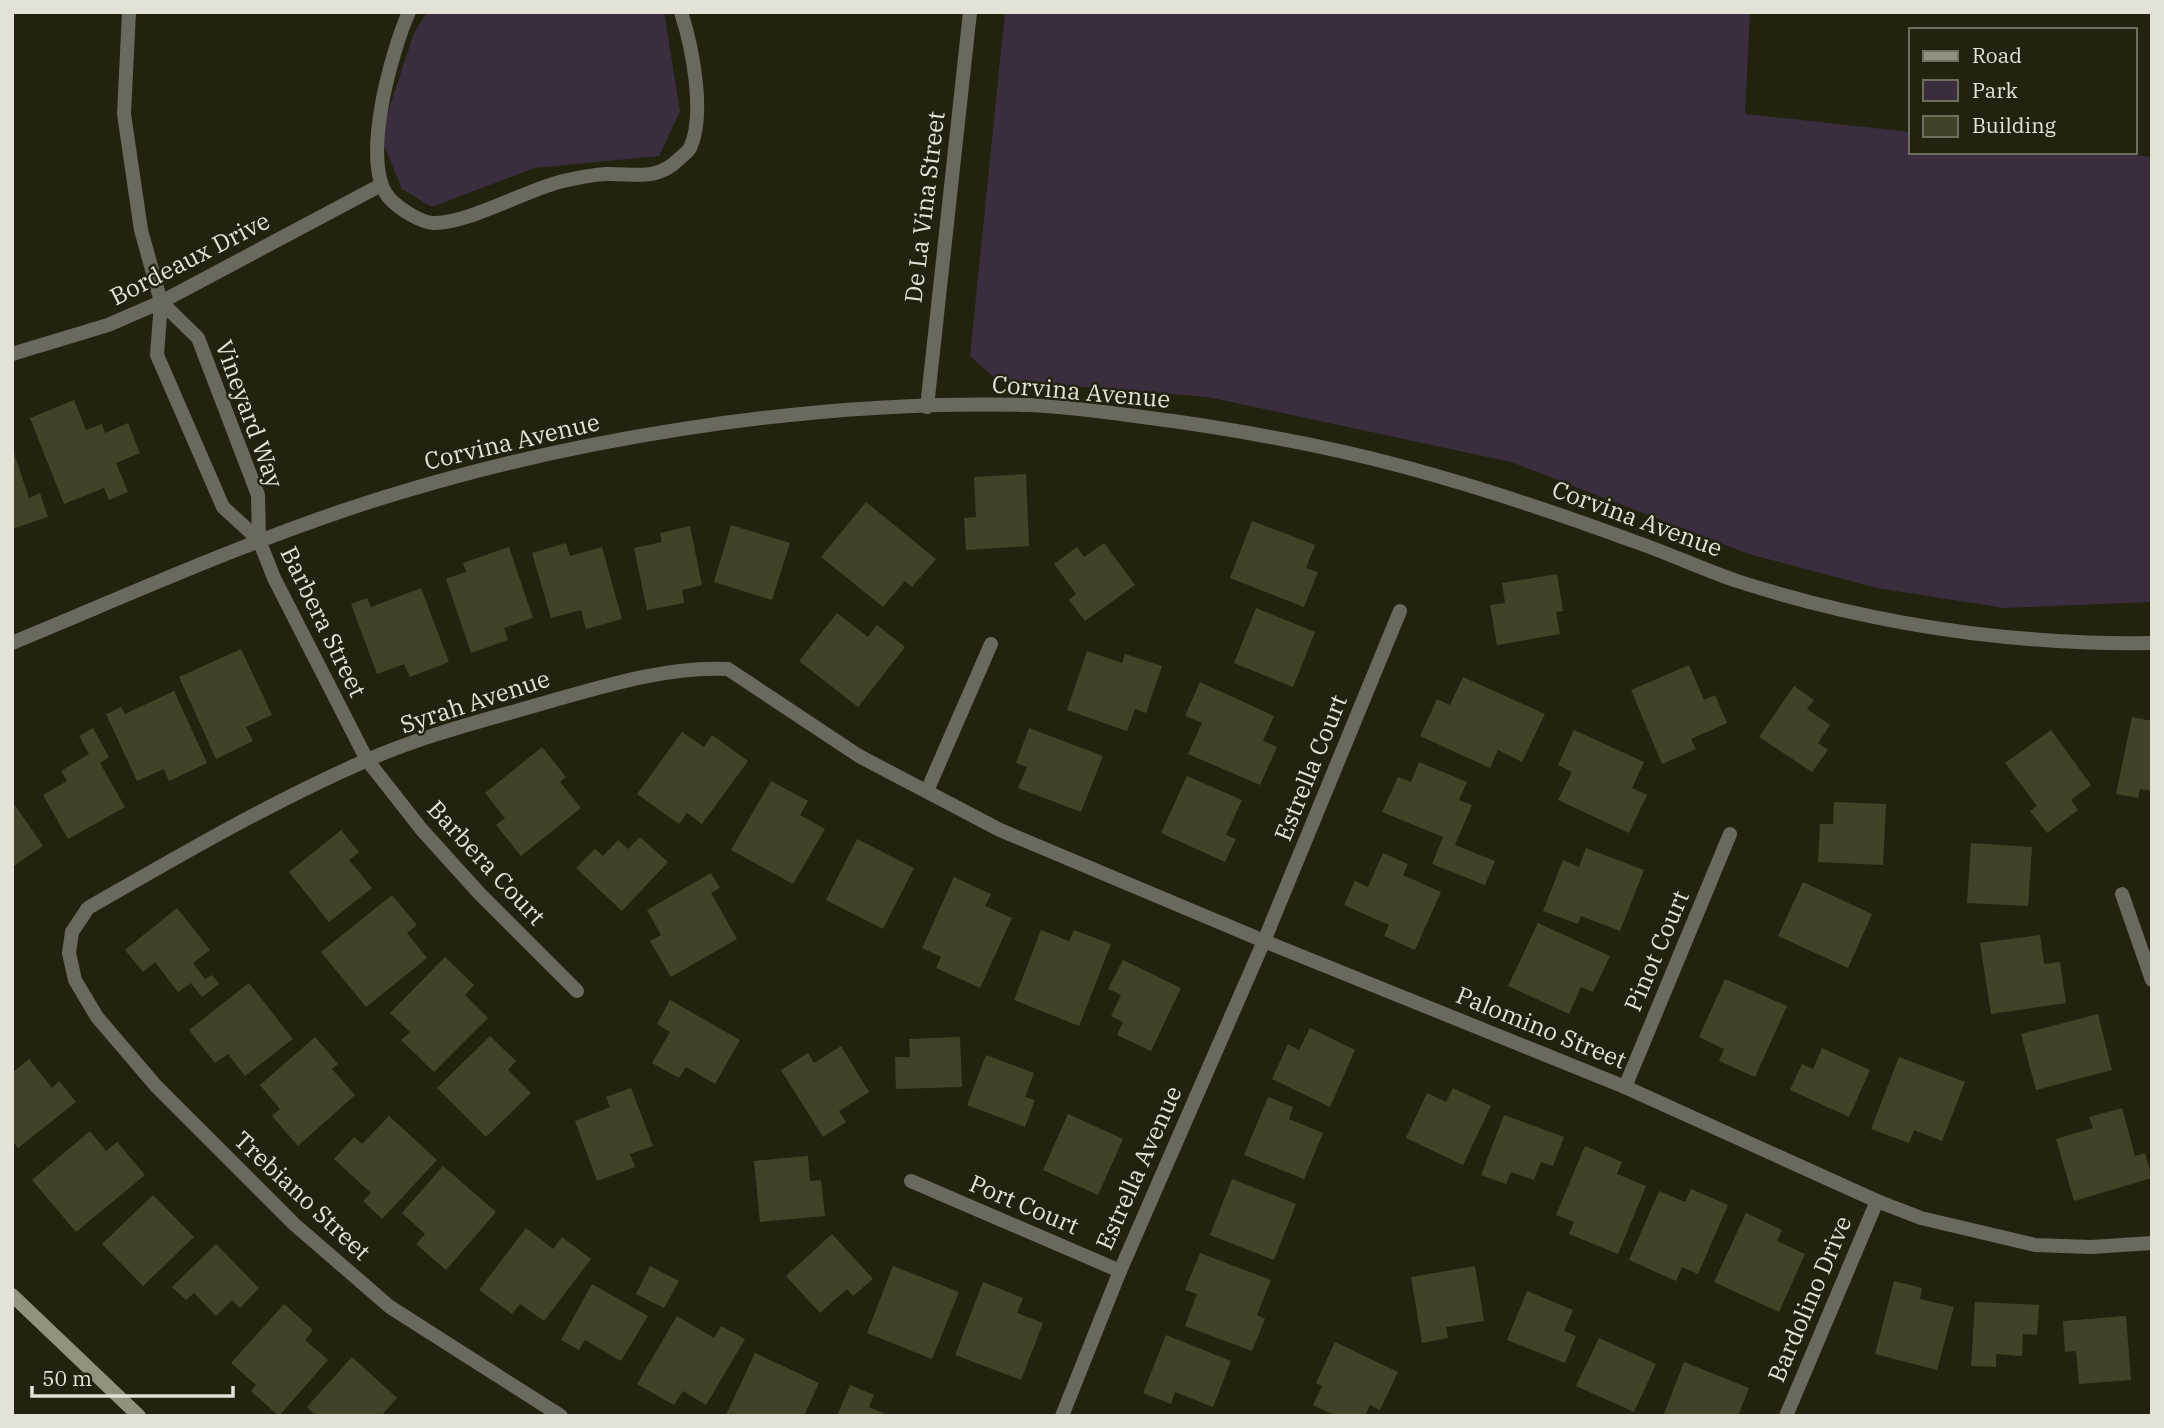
<svg xmlns="http://www.w3.org/2000/svg" width="2164" height="1428" font-family="'IBM Plex Serif',serif">
	<rect width="100%" height="100%" fill="#23220f"/>
	<g fill="#3a2e3e">
		<polygon points="427,12 664,12 680,111 659,156 534,168 432,207 402,189 380,136 414,33"/>
		<polygon points="1005,12 1750,12 1745,114 1910,132 1910,152 2108,152 2152,157 2152,602 2004,608 1877,588 1749,554 1511,462 1208,397 997,380 970,356"/>
	</g>
	<g fill="#434228">
		<polygon points="74,400 86,430 102,424 105,433 128,423 140,453 116,463 128,492 109,500 104,488 64,504 30,418"/>
		<polygon points="13,450 29,498 40,493 48,517 12,529"/>
		<polygon points="1026,474 1029,546 966,550 964,518 976,517 974,477"/>
		<polygon points="866,502 936,559 912,587 905,581 883,607 821,557"/>
		<polygon points="1252,521 1315,545 1306,568 1318,572 1304,607 1230,578"/>
		<polygon points="731,525 790,543 772,600 714,582"/>
		<polygon points="690,526 702,585 682,590 684,603 647,610 634,548 662,542 660,533"/>
		<polygon points="566,543 570,556 602,547 622,619 586,629 581,610 551,618 532,553"/>
		<polygon points="1104,543 1135,585 1085,621 1069,600 1076,594 1054,564 1077,547 1084,557"/>
		<polygon points="509,547 533,618 504,628 508,640 471,653 446,579 466,572 463,563"/>
		<polygon points="1557,574 1563,611 1556,612 1560,634 1497,645 1490,605 1505,603 1502,583"/>
		<polygon points="421,588 449,662 410,677 404,664 377,674 351,604 367,598 371,607"/>
		<polygon points="1256,608 1315,632 1293,687 1234,663"/>
		<polygon points="837,613 868,637 877,625 905,647 858,707 799,661"/>
		<polygon points="241,649 272,715 246,727 253,741 216,759 179,677"/>
		<polygon points="1087,651 1122,663 1125,654 1162,666 1146,713 1135,709 1127,731 1067,710"/>
		<polygon points="1689,665 1704,700 1715,695 1727,723 1691,739 1696,749 1662,764 1631,690"/>
		<polygon points="1463,677 1545,714 1522,762 1498,750 1490,768 1420,736 1437,699 1450,705"/>
		<polygon points="1200,682 1274,716 1263,741 1277,747 1260,785 1188,754 1202,723 1185,716"/>
		<polygon points="1794,686 1814,700 1807,709 1830,725 1818,743 1828,750 1812,772 1759,737"/>
		<polygon points="174,691 207,763 169,781 164,769 137,781 106,714 121,707 125,714"/>
		<polygon points="2132,717 2152,721 2152,791 2140,789 2138,798 2116,794"/>
		<polygon points="93,728 109,757 100,763 125,807 68,839 43,795 67,781 61,771 89,754 79,736"/>
		<polygon points="1029,728 1103,756 1081,812 1018,788 1027,767 1016,763"/>
		<polygon points="1574,730 1644,762 1632,788 1647,795 1629,833 1558,800 1572,772 1558,765"/>
		<polygon points="2051,730 2091,785 2071,800 2078,810 2047,833 2030,811 2037,806 2005,763"/>
		<polygon points="682,732 704,747 712,735 748,761 702,824 687,813 679,824 637,794"/>
		<polygon points="542,747 566,777 560,782 581,808 521,856 496,825 505,818 485,793"/>
		<polygon points="1419,762 1467,782 1459,800 1472,805 1455,845 1495,861 1485,885 1432,864 1443,837 1382,812 1398,777 1411,782"/>
		<polygon points="1187,776 1242,800 1226,835 1236,839 1225,862 1161,833"/>
		<polygon points="771,781 808,801 800,815 825,829 793,884 731,850"/>
		<polygon points="12,801 43,846 12,867"/>
		<polygon points="1834,802 1886,804 1883,865 1818,862 1820,824 1833,824"/>
		<polygon points="341,830 359,852 349,860 372,888 329,922 289,872"/>
		<polygon points="640,837 668,862 622,911 576,868 595,849 603,856 618,840 628,849"/>
		<polygon points="857,839 914,868 883,929 826,900"/>
		<polygon points="1971,843 2032,847 2028,906 1967,903"/>
		<polygon points="1586,848 1644,870 1620,931 1581,916 1578,924 1543,911 1563,860 1579,867"/>
		<polygon points="1383,853 1408,864 1403,875 1441,892 1415,950 1384,936 1389,925 1344,905 1355,881 1368,887"/>
		<polygon points="711,873 720,888 711,893 737,939 671,977 650,941 661,935 647,910"/>
		<polygon points="954,877 991,894 985,906 1012,918 980,988 936,968 941,957 922,948"/>
		<polygon points="1803,882 1872,914 1848,968 1778,936"/>
		<polygon points="392,895 417,925 407,933 427,958 366,1007 321,952"/>
		<polygon points="177,908 210,950 193,963 205,979 212,975 219,984 202,997 191,983 178,992 155,962 143,972 125,950"/>
		<polygon points="1538,923 1610,956 1593,992 1581,987 1569,1014 1508,986"/>
		<polygon points="1041,930 1069,941 1074,930 1111,944 1079,1026 1014,1000"/>
		<polygon points="2040,935 2044,964 2060,962 2066,1003 1991,1014 1980,943"/>
		<polygon points="445,957 474,985 465,995 488,1018 434,1072 401,1040 410,1032 390,1013"/>
		<polygon points="1123,960 1181,988 1151,1051 1117,1035 1123,1022 1111,1016 1121,995 1108,989"/>
		<polygon points="1725,979 1787,1006 1755,1077 1719,1061 1724,1049 1699,1037"/>
		<polygon points="249,983 293,1039 245,1076 228,1054 215,1063 189,1030"/>
		<polygon points="670,1000 740,1040 715,1084 686,1067 679,1078 652,1063 670,1032 657,1024"/>
		<polygon points="2098,1014 2112,1070 2036,1090 2021,1034"/>
		<polygon points="1310,1028 1355,1050 1330,1107 1272,1079 1288,1044 1299,1050"/>
		<polygon points="490,1036 516,1061 508,1070 531,1093 486,1137 437,1088"/>
		<polygon points="315,1037 338,1064 332,1069 355,1095 298,1146 272,1116 280,1109 260,1085"/>
		<polygon points="960,1037 962,1087 896,1089 895,1057 910,1057 909,1039"/>
		<polygon points="841,1046 869,1092 839,1111 846,1122 823,1137 781,1070 808,1053 814,1063"/>
		<polygon points="1822,1048 1870,1070 1849,1117 1790,1090 1802,1064 1813,1069"/>
		<polygon points="986,1055 1034,1073 1025,1097 1035,1100 1025,1127 967,1105"/>
		<polygon points="1899,1057 1965,1082 1942,1141 1914,1130 1909,1143 1871,1129"/>
		<polygon points="29,1059 52,1088 59,1081 76,1102 18,1148 12,1140 12,1073"/>
		<polygon points="631,1088 653,1146 630,1154 635,1167 597,1181 575,1121 610,1107 606,1097"/>
		<polygon points="1453,1088 1491,1106 1463,1165 1406,1138 1427,1093 1446,1102"/>
		<polygon points="1268,1097 1293,1107 1289,1119 1323,1133 1304,1179 1244,1155"/>
		<polygon points="2122,1108 2135,1156 2145,1153 2152,1178 2074,1201 2056,1139 2093,1128 2089,1117"/>
		<polygon points="1068,1114 1123,1139 1098,1195 1043,1170"/>
		<polygon points="1504,1115 1564,1137 1553,1166 1541,1162 1534,1180 1511,1172 1506,1184 1481,1175"/>
		<polygon points="389,1116 437,1160 382,1219 363,1201 371,1193 334,1159 354,1137 362,1144"/>
		<polygon points="90,1131 106,1151 117,1142 145,1175 76,1232 32,1180"/>
		<polygon points="1585,1146 1622,1162 1617,1174 1646,1186 1618,1254 1569,1234 1574,1222 1556,1215"/>
		<polygon points="808,1156 810,1181 821,1180 825,1216 760,1222 754,1161"/>
		<polygon points="443,1166 496,1212 446,1270 416,1244 425,1234 402,1213"/>
		<polygon points="1232,1179 1296,1204 1274,1260 1210,1235"/>
		<polygon points="1691,1189 1728,1205 1698,1274 1682,1267 1676,1281 1629,1260 1659,1191 1685,1202"/>
		<polygon points="153,1195 194,1237 143,1286 102,1244"/>
		<polygon points="1746,1213 1782,1230 1777,1241 1805,1254 1779,1312 1714,1282"/>
		<polygon points="526,1228 553,1249 562,1237 591,1259 544,1321 520,1304 512,1314 479,1290"/>
		<polygon points="832,1234 873,1279 853,1296 847,1289 820,1313 786,1276"/>
		<polygon points="216,1244 259,1288 240,1308 232,1300 216,1316 194,1293 186,1300 172,1287"/>
		<polygon points="1200,1253 1271,1280 1257,1315 1265,1319 1252,1351 1185,1326 1197,1294 1185,1290"/>
		<polygon points="650,1266 679,1281 664,1308 636,1294"/>
		<polygon points="893,1266 959,1292 932,1359 867,1333"/>
		<polygon points="1475,1266 1484,1321 1446,1327 1448,1338 1422,1343 1411,1277"/>
		<polygon points="1894,1281 1922,1288 1920,1299 1954,1307 1937,1370 1875,1354"/>
		<polygon points="983,1282 1023,1298 1017,1313 1043,1323 1021,1380 955,1355"/>
		<polygon points="592,1284 648,1316 621,1361 585,1340 579,1350 561,1340"/>
		<polygon points="1527,1291 1573,1310 1564,1331 1576,1336 1565,1363 1507,1340"/>
		<polygon points="1975,1302 2039,1305 2037,1335 2023,1334 2022,1356 1996,1354 1996,1367 1971,1366"/>
		<polygon points="284,1304 313,1330 305,1340 328,1360 279,1416 251,1391 256,1385 231,1363"/>
		<polygon points="677,1316 714,1338 721,1326 745,1339 706,1405 683,1391 674,1405 637,1384"/>
		<polygon points="2126,1316 2131,1380 2079,1384 2076,1351 2065,1352 2063,1321"/>
		<polygon points="1166,1335 1231,1361 1213,1407 1175,1392 1171,1404 1143,1393"/>
		<polygon points="1599,1338 1656,1364 1634,1412 1576,1386"/>
		<polygon points="1335,1342 1398,1372 1380,1410 1370,1405 1365,1416 1336,1416 1313,1405 1322,1386 1316,1383"/>
		<polygon points="755,1353 819,1383 804,1416 726,1415"/>
		<polygon points="352,1357 397,1398 381,1416 316,1416 307,1407"/>
		<polygon points="1684,1362 1749,1388 1738,1416 1663,1416"/>
		<polygon points="850,1385 874,1395 869,1407 890,1416 837,1416"/>
	</g>
	<g fill="none" stroke-linecap="round" stroke-linejoin="round">
		<g stroke="#69695d" stroke-width="14">
			<polyline points="129,12 124,114 141,230 161,302 157,355 223,507 259,540"/>
			<path d="M 409,12 C 392,50 358,167 391,200 C 400,209 420,222 433,223 C 465,225 528,189 563,181 C 576,178 591,175 605,174 C 634,173 656,182 679,159 C 682,156 688,152 690,148 C 706,114 692,46 681,12"/>
			<polyline points="161,302 198,338 258,495 259,540 274,578 367,760 422,830 479,893 577,991"/>
			<polyline points="12,354 108,325 161,302 381,185"/>
			<polyline points="927,407 970,12"/>
			<path d="M 12,643 C 121,598 230,549 342,511 C 551,440 809,399 1029,405 C 1077,407 1125,415 1173,421 C 1249,432 1326,446 1401,466 C 1480,487 1557,513 1633,541 C 1668,553 1702,569 1737,581 C 1871,624 2011,645 2152,643"/>
			<polyline points="927,791 991,644"/>
			<polyline points="2122,894 2152,980"/>
			<polyline points="1625,1087 1730,834"/>
			<polyline points="911,1181 1120,1271"/>
			<path d="M 561,1416 L 390,1307 L 294,1224 L 156,1086 L 97,1017 L 75,980 L 69,953 L 72,932 L 88,908 C 179,856 269,803 365,761 C 424,735 489,719 551,701 C 607,685 669,666 728,669 L 859,756 L 1000,830 L 1264,941 L 1625,1087 L 1877,1201 L 1921,1218 L 2035,1245 L 2091,1247 L 2152,1243"/>
			<polyline points="1062,1416 1120,1271 1264,941 1400,611"/>
			<polyline points="1786,1416 1877,1201"/>
		</g>
		<polyline stroke="#92917e" stroke-width="14" points="12,1295 139,1416"/>
	</g>
	<g text-anchor="middle" stroke-width="5" stroke-linejoin="round" paint-order="stroke">
		<g font-size="24" fill="#e2e2d6" stroke="#23220f">
			<text transform="translate(925 207) rotate(-83)" y="8">De La Vina Street</text>
			<text transform="translate(190 259) rotate(-27)" y="8">Bordeaux Drive</text>
			<text transform="translate(1081 392) rotate(5)" y="8">Corvina Avenue</text>
			<text transform="translate(249 414) rotate(70)" y="8">Vineyard Way</text>
			<text transform="translate(512 442) rotate(-13)" y="8">Corvina Avenue</text>
			<text transform="translate(1637 519) rotate(20)" y="8">Corvina Avenue</text>
			<text transform="translate(323 622) rotate(64)" y="8">Barbera Street</text>
			<text transform="translate(475 702) rotate(-18)" y="8">Syrah Avenue</text>
			<text transform="translate(1311 768) rotate(-68)" y="8">Estrella Court</text>
			<text transform="translate(486 863) rotate(47)" y="8">Barbera Court</text>
			<text transform="translate(1657 951) rotate(-67)" y="8">Pinot Court</text>
			<text transform="translate(1541 1028) rotate(22)" y="8">Palomino Street</text>
			<text transform="translate(1139 1168) rotate(-66)" y="8">Estrella Avenue</text>
			<text transform="translate(302 1196) rotate(43)" y="8">Trebiano Street</text>
			<text transform="translate(1024 1205) rotate(23)" y="8">Port Court</text>
			<text transform="translate(1810 1299) rotate(-67)" y="8">Bardolino Drive</text>
		</g>
	</g>
	<rect width="2164" height="1428" fill="none" stroke="#e2e2d6" stroke-width="28"/>
	<rect x="1909" y="28" width="228" height="126" fill="#23220f" stroke="#6f6f5f" stroke-width="2"/>
	<rect x="1923" y="51" width="35" height="10" fill="#92917e" stroke="#6f6f5f" stroke-width="2"/>
	<text x="1972" y="63" font-size="21" fill="#e2e2d6">Road</text>
	<rect x="1923" y="80" width="35" height="21" fill="#3a2e3e" stroke="#6f6f5f" stroke-width="2"/>
	<text x="1972" y="98" font-size="21" fill="#e2e2d6">Park</text>
	<rect x="1923" y="116" width="35" height="21" fill="#434228" stroke="#6f6f5f" stroke-width="2"/>
	<text x="1972" y="133" font-size="21" fill="#e2e2d6">Building</text>
	<path d="M32 1386v10h201v-10" fill="none" stroke="#e2e2d6" stroke-width="3.5"/>
	<text x="42" y="1386" font-size="21" fill="#e2e2d6" stroke="#23220f" stroke-width="5" paint-order="stroke">50 m</text>
</svg>
